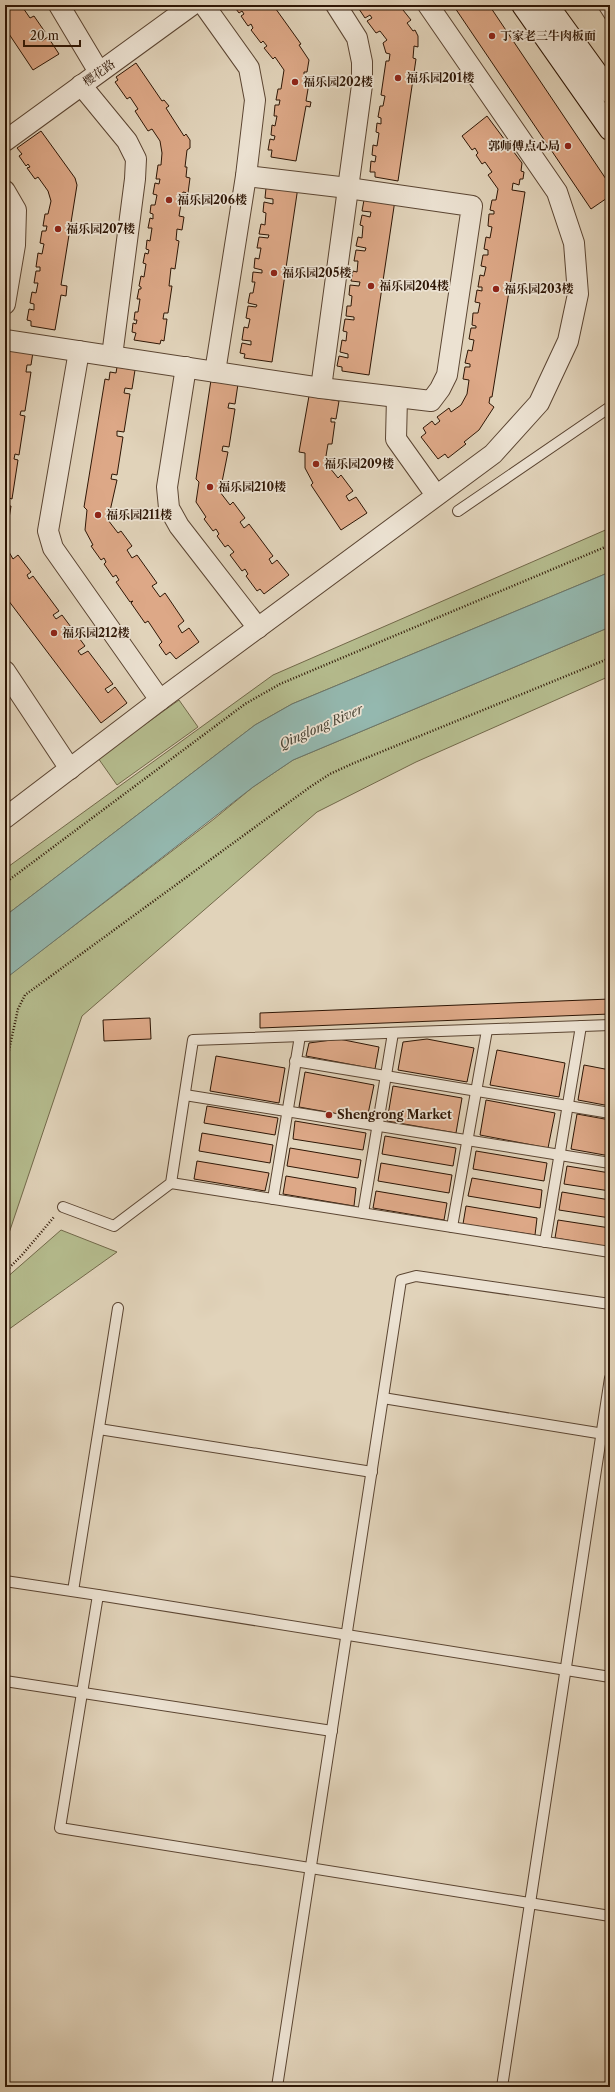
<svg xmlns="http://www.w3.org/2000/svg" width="615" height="2092" font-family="'Libre Caslon Text','Noto Serif SC',serif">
	<rect width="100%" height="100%" fill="#e1d3ba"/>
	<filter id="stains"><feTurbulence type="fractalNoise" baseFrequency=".005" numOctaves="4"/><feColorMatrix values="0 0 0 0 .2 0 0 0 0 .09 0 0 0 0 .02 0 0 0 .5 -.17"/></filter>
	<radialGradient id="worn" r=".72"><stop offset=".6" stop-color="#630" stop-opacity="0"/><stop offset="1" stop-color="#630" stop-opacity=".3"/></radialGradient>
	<g fill="#b5bc8e" stroke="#72694a">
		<polygon points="610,528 610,572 292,704 255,725 5,916 5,869 273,675"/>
		<polygon points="610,627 610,676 416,762 317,812 82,1016 5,1245 5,979 8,976 214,819 253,787 293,760"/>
		<polygon points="179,700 198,727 117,785 98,758"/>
		<polygon points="61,1230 117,1252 5,1332 5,1279"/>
	</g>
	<polygon fill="#94b8af" stroke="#6b776b" points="610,572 610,627 293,760 253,787 5,979 5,916 255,725 292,704"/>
	<g fill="#dda887" stroke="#2e1605">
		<polygon points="5,5 21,5 30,18 34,16 45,32 39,37 42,41 48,37 59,54 33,70 5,28"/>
		<polygon points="233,5 273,5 301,44 299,45 309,60 307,72 304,72 304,76 306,76 309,83 306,101 311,102 310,107 306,106 296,161 271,157 272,150 268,150 270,139 274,140 275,136 271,135 272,125 275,126 277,116 274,116 275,105 279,105 280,100 276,100 278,89 281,89 284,70 275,57 273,59 264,48 267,46 263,41 261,43 251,30 253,28 251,24 248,26 241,16 244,14 242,11 239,13"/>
		<polygon points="358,5 399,5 411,20 407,23 413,31 415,30 418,36 418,47 414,46 413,58 416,59 398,181 375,177 375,172 370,172 371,161 375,162 376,156 372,155 373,145 377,146 379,133 376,132 377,123 381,124 381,118 378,117 380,106 383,106 385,96 381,95 386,61 389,61 390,54 386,53 383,43 387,40 380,31 376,33 367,21 372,18 370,15 365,18 357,6"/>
		<polygon points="453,5 489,5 610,185 610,196 591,209"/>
		<polygon points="136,63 162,101 164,100 169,106 166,108 184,136 186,134 190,140 190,148 187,150 185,167 187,167 186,177 190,178 188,193 183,192 179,216 184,217 182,230 177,229 176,240 179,241 175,269 171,268 169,286 172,286 168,313 164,313 163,319 167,319 164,341 161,340 160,344 134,340 136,333 132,332 133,323 136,324 137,320 134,320 135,312 138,312 140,299 137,299 139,289 141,289 141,287 139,286 141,276 144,277 146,264 143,263 145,253 148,254 149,250 146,249 147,240 150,241 152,228 148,228 150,218 153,219 153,214 150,213 151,205 155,205 157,195 153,194 155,183 159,184 160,179 156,179 158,165 161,165 162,153 160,141 152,129 148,131 135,111 138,109 130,97 127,99 115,82 118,80 116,77"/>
		<polygon points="487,116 522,163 521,171 524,172 523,179 520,179 519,185 513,183 512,190 525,192 492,397 490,397 489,403 494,407 479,430 464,442 466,444 448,458 445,454 438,459 421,437 426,433 423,428 432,421 435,425 440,421 437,417 449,408 451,412 461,405 467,394 469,380 463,379 465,367 470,367 470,364 465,363 468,350 472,351 474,340 469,339 471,328 476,328 476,326 472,325 473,313 478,313 480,303 475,302 477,290 482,291 482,287 478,287 480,275 484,276 486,267 481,266 483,255 488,255 488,250 484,249 486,237 490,238 492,227 488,226 489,214 494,214 494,211 490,210 492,200 496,200 498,189 488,175 492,172 485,162 482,164 476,155 478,153 475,148 472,150 462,136"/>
		<polygon points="41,131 75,178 77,185 61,285 67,286 66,296 61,295 55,330 31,326 31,321 27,320 29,309 34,310 34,304 30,303 32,292 36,293 38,283 34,283 36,271 40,271 40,267 36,267 38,253 42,254 44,244 40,243 42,231 46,231 47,226 43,226 45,214 48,214 51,201 48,191 38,177 35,179 27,168 30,167 28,164 26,166 19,156 22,154 17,148"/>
		<polygon points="298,187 272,362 244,358 245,354 240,353 242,343 251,345 251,341 242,340 244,327 248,328 250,319 246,318 248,306 256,307 257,305 248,303 250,293 253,293 255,282 252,282 253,272 262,273 262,270 254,268 255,258 259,259 261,248 257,248 259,237 268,238 269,235 259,234 261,224 265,225 266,213 263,212 264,202 273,204 273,199 265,198 266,188"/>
		<polygon points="368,196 395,200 369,375 342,371 342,367 337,366 339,356 348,358 348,354 340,352 342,340 346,341 347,332 343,331 345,319 354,320 354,317 346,316 347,306 351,306 352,296 349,295 350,285 359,286 360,282 351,281 353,271 357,272 358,261 354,261 356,250 365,251 366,248 356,246 358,237 362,238 363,226 360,225 362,215 370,217 371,212 362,211 364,200 367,201"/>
		<polygon points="5,348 33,352 31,365 27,365 26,372 31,372 25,411 21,411 20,415 25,416 19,455 15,454 14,459 18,460 12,499 9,498 8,506 11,506 8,525 6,525 5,530"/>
		<polygon points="117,367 135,370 132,389 125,388 124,393 130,394 124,432 117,431 117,436 123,437 117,475 112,474 111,479 117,480 108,520 118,533 121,531 132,546 127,550 132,558 137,555 157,583 152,586 160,597 165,593 184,621 178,626 182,633 189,628 199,642 176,659 170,652 166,655 159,645 162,642 148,621 145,623 131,603 133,601 130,602 116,582 119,580 116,575 113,577 104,564 106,562 104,558 101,560 91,546 93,545 85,530 87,510 84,507 105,379 109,380 110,372 116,373"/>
		<polygon points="211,380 238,384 235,404 229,403 228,408 235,409 229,447 223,446 222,451 228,452 220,492 230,505 233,502 245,518 240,522 244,528 249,524 273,556 269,559 272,564 277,560 289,575 264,594 260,589 257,591 246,576 248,574 245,569 242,571 230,555 234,552 228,545 225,547 217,536 219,534 216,529 213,531 204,519 206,517 196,502 199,482 196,479"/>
		<polygon points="309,396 339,401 336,419 331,418 331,422 335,422 332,444 328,444 326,456 330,468 338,478 341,475 353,491 346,496 349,501 356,497 367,513 341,530 311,485 313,483 305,468 305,453 299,452"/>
		<polygon points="5,545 13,559 18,555 31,572 27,575 29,579 33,576 59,611 53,615 56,619 62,615 85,646 78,651 81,655 88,651 113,684 105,689 108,693 115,687 127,703 101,723 5,596"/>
		<polygon points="610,999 610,1014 260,1028 260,1013"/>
		<polygon points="150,1018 151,1039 104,1041 103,1020"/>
		<polygon points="339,1039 379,1047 375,1069 306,1056 309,1043"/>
		<polygon points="427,1039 474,1048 467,1082 398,1070 403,1042"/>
		<polygon points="497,1050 565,1063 559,1097 490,1085"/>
		<polygon points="216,1056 285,1068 279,1103 210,1091"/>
		<polygon points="584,1065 610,1070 610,1106 578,1100"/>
		<polygon points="305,1072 374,1085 367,1119 299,1107"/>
		<polygon points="393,1086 462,1098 456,1133 387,1121"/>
		<polygon points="486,1100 555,1113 548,1148 480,1135"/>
		<polygon points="207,1106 278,1118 275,1135 204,1123"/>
		<polygon points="577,1114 610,1120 610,1156 571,1149"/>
		<polygon points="295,1121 366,1133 363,1150 293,1139"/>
		<polygon points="202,1133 273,1145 270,1163 199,1151"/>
		<polygon points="385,1136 456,1148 453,1166 382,1154"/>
		<polygon points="290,1148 361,1160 358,1178 287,1166"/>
		<polygon points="476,1151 547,1163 544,1181 473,1169"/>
		<polygon points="197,1161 269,1173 265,1191 194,1179"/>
		<polygon points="381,1163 452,1175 449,1193 378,1181"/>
		<polygon points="567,1166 610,1173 610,1191 564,1184"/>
		<polygon points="286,1176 356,1188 354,1206 283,1194"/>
		<polygon points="472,1178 542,1190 540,1208 468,1196"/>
		<polygon points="376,1191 447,1203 444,1220 373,1208"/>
		<polygon points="562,1192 610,1200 610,1218 559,1210"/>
		<polygon points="466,1206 537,1218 535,1235 463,1224"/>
		<polygon points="558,1220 610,1228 610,1247 555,1238"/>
	</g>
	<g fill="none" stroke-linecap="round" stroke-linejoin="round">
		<g stroke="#5b4532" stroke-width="12">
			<g id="lane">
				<polyline points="603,5 610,16"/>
				<polyline points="458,511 610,407"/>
				<polyline points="295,1061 610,1113"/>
				<polyline points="185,1095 610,1163"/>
				<polyline points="171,1183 610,1252"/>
				<polyline points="273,1199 300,1036"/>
				<polyline points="63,1207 114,1226 171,1183 193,1040 610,1025"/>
				<polyline points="363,1213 393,1033"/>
				<polyline points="452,1227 487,1030"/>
				<polyline points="545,1242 581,1026"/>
				<polyline points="383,1398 610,1435"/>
				<polyline points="99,1429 372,1472"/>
				<polyline points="5,1581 98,1595"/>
				<polyline points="73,1591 118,1308"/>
				<polyline points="610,1677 98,1595 60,1828 610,1916"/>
				<polyline points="5,1681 332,1731"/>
				<polyline points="277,2087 401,1280 416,1276 610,1304"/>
				<polyline points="502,2087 610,1378"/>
			</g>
		</g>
		<g stroke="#5b4532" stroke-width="22">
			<g id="street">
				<polyline points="59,5 99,72"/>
				<polyline points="204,5 249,68 255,100 246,176 215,372"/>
				<polyline points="81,85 127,141 136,159 135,179 112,356"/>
				<polyline points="5,141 192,5"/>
				<polyline points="5,191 16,210 15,245 5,304"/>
				<polyline points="5,340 321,388 431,401 440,389 447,375 472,206 348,188 246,176"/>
				<polyline points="79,351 48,531 53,548 160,700"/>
				<polyline points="186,367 167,487 169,508 179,526 258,628"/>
				<polyline points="321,388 362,85 362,62 357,38 336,5"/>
				<polyline points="397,397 396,439 436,495"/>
				<polyline points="5,671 70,769"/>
				<polyline points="5,818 160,700 493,454 539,403 568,341 578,294 574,243 557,192 428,5"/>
			</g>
		</g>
		<g stroke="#2e1605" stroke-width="24">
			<g id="secondary">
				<polyline points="523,5 610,129"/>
				<polyline points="547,5 610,92"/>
			</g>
		</g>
		<g stroke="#2e1605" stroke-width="2.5" stroke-dasharray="1 2" stroke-linecap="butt">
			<polyline points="5,883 245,704 280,684 610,545"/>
			<polyline points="5,1068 18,1009 25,995 310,787 330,774 354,763 610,658"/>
			<polyline points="5,1272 22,1255 54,1217"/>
		</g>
		<use href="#lane" stroke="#ece2d2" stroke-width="10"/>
		<use href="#street" stroke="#ece2d2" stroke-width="20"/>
		<use href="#secondary" stroke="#ece2d2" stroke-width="22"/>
	</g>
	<g fill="#8f2418" stroke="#ece2d2" stroke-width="1.5">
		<circle cx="492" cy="36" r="4"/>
		<circle cx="398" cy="78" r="4"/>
		<circle cx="295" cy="82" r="4"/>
		<circle cx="568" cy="146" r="4"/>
		<circle cx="169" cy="200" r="4"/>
		<circle cx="58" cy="229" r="4"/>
		<circle cx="274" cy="273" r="4"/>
		<circle cx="371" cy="286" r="4"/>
		<circle cx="496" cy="289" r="4"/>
		<circle cx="316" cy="464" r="4"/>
		<circle cx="210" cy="487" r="4"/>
		<circle cx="98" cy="515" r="4"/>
		<circle cx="54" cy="633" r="4"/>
		<circle cx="329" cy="1115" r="4"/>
	</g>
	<g text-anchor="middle" stroke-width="3.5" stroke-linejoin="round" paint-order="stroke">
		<g font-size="12" font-weight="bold" fill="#2e1605" stroke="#ece2d2" text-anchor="start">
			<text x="500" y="40">丁家老三牛肉板面</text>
			<text x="406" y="82">福乐园201楼</text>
			<text x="303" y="86">福乐园202楼</text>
			<text x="560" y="150" text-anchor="end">郭师傅点心局</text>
			<text x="177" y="204">福乐园206楼</text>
			<text x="66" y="233">福乐园207楼</text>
			<text x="282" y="277">福乐园205楼</text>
			<text x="379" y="290">福乐园204楼</text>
			<text x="504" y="293">福乐园203楼</text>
			<text x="324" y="468">福乐园209楼</text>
			<text x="218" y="491">福乐园210楼</text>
			<text x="106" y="519">福乐园211楼</text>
			<text x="62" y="637">福乐园212楼</text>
			<text x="337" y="1119">Shengrong Market</text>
		</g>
		<g font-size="12" fill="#2e1605" stroke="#ece2d2">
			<text transform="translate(99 73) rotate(-36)" y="4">樱花路</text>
		</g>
		<g font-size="13" font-style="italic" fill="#4d4738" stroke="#ece2d2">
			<text transform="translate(321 726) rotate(-24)" y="5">Qinglong River</text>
		</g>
	</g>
	<rect width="615" height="2092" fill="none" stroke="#e1d3ba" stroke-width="20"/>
	<rect x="6" y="6" width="603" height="2080" fill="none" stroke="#2e1605" stroke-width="2"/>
	<rect x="10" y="10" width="595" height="2072" fill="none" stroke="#2e1605"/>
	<path d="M24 40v6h56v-6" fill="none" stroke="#2e1605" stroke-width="2"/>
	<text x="30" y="40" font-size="12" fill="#2e1605" stroke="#ece2d2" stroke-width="3" paint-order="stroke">20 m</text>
	<rect width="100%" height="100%" filter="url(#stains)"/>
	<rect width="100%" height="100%" fill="url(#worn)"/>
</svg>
